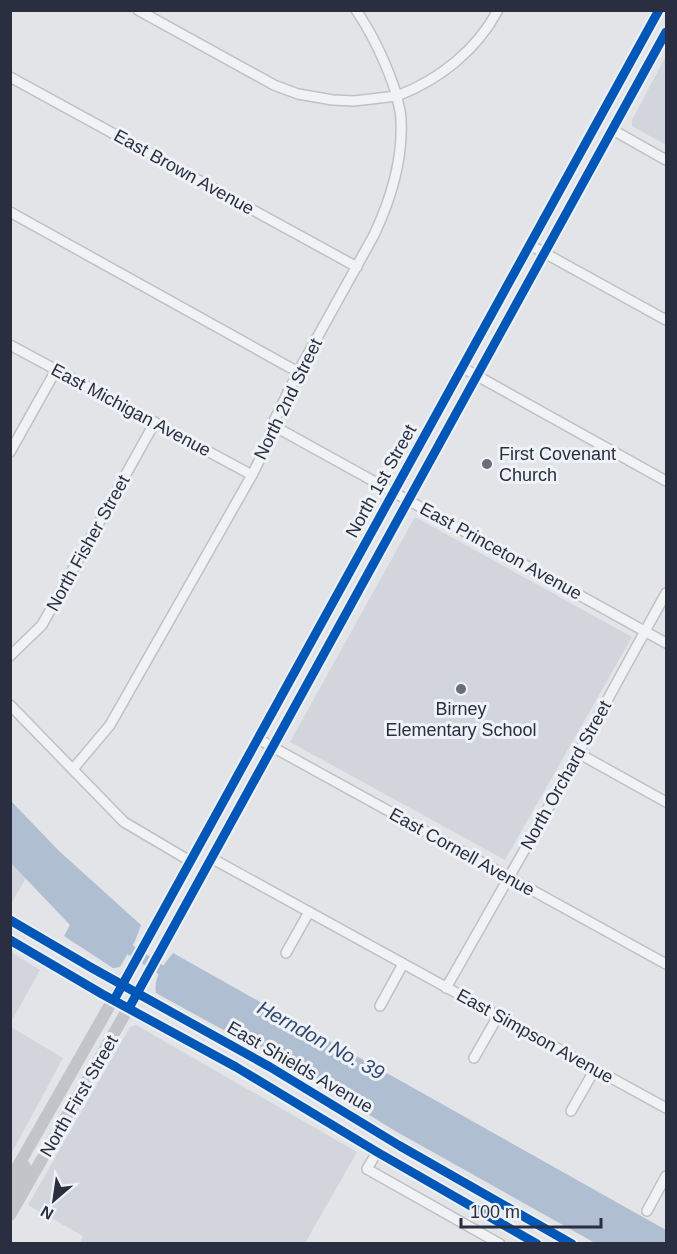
<svg xmlns="http://www.w3.org/2000/svg" width="677" height="1254" font-family="Arial,sans-serif">
	<rect width="100%" height="100%" fill="#e2e4e7"/>
	<g fill="#d2d5dc">
		<polygon points="666,56 666,145 632,126 632,120"/>
		<polygon points="415,517 632,637 505,860 290,742"/>
		<polygon points="11,863 26,878 11,904"/>
		<polygon points="11,952 40,970 11,1022"/>
		<polygon points="136,1025 357,1152 305,1243 80,1243 83,1236 28,1205 130,1027"/>
		<polygon points="11,1027 63,1058 11,1154"/>
	</g>
	<g fill="#b0bed1">
		<polygon points="10,800 59,851 141,925 135,941 120,967 113,968 64,936 70,925 11,863"/>
		<path d="M 173,953 L 666,1230 L 666,1243 L 595,1243 L 397,1132 L 289,1066 L 156,993 C 153,978 164,964 173,953 Z"/>
	</g>
	<g fill="none" stroke-linecap="round" stroke-linejoin="round">
		<polyline stroke="#b0bed1" stroke-width="10" points="121,942 129,949 172,977"/>
		<g stroke="#bfc1c4" stroke-width="12">
			<g id="street">
				<path d="M 138,10 L 274,85 L 298,94 L 333,100 L 354,101 L 397,96 C 387,65 375,38 356,10"/>
				<polyline points="10,77 357,267"/>
				<polyline points="613,130 666,160"/>
				<polyline points="10,212 298,372"/>
				<polyline points="530,245 666,320"/>
				<polyline points="10,345 252,475"/>
				<polyline points="463,368 666,481"/>
				<polyline points="272,425 666,643"/>
				<polyline points="10,452 56,370"/>
				<polyline points="10,656 42,625 155,422"/>
				<polyline points="10,705 124,822 190,861"/>
				<polyline points="258,739 666,964"/>
				<polyline points="578,753 666,802"/>
				<path d="M 73,769 L 110,725 L 252,475 L 268,443 L 272,425 L 298,372 L 374,235 C 391,199 403,160 401,120 C 401,112 398,104 397,96 C 439,80 477,50 498,10"/>
				<polyline points="211,858 666,1108"/>
				<polyline points="286,953 309,912"/>
				<polyline points="446,988 537,828 666,593"/>
				<polyline points="380,1006 403,964"/>
				<polyline points="474,1058 498,1016"/>
				<polyline points="571,1111 595,1069"/>
				<polyline points="377,1152 367,1169 500,1244"/>
				<polyline points="647,1211 666,1176"/>
			</g>
		</g>
		<use href="#street" stroke="#f1f2f3" stroke-width="9"/>
		<g stroke="#c2c4c9" stroke-width="12">
			<polyline points="10,920 92,968 270,1067 400,1146 572,1244"/>
			<polyline points="10,940 102,994 236,1067 377,1152 537,1244"/>
			<polyline points="10,1180 143,947 659,10"/>
			<polyline points="10,1198 25,1171 25,1167 21,1162"/>
			<polyline points="10,1215 137,993 666,32"/>
		</g>
		<g stroke="#eff2f6" stroke-width="13">
			<g id="cycleway">
				<polyline points="10,920 92,968 270,1067 400,1146 572,1244"/>
				<polyline points="10,940 102,994 236,1067 377,1152 537,1244"/>
				<polyline points="114,1000 659,10"/>
				<polyline points="129,1008 666,32"/>
			</g>
		</g>
		<use href="#cycleway" stroke="#0057b8" stroke-width="9"/>
	</g>
	<g fill="#6a6e7a" stroke="#eff2f6" stroke-width="2">
		<circle cx="487" cy="464" r="6"/>
		<circle cx="461" cy="689" r="6"/>
	</g>
	<g text-anchor="middle" stroke-width="6" stroke-linejoin="round" paint-order="stroke">
		<g font-size="18" fill="#292f40" stroke="#eff2f6">
			<text transform="translate(184 172) rotate(29)" y="6">East Brown Avenue</text>
			<text transform="translate(288 399) rotate(-64)" y="6">North 2nd Street</text>
			<text transform="translate(131 410) rotate(28)" y="6">East Michigan Avenue</text>
			<text transform="translate(381 481) rotate(-61)" y="6">North 1st Street</text>
			<text transform="translate(88 543) rotate(-61)" y="6">North Fisher Street</text>
			<text transform="translate(501 551) rotate(29)" y="6">East Princeton Avenue</text>
			<text transform="translate(566 775) rotate(-61)" y="6">North Orchard Street</text>
			<text transform="translate(462 852) rotate(29)" y="6">East Cornell Avenue</text>
			<text transform="translate(535 1036) rotate(29)" y="6">East Simpson Avenue</text>
			<text transform="translate(300 1067) rotate(30)" y="6">East Shields Avenue</text>
			<text transform="translate(79 1096) rotate(-60)" y="6">North First Street</text>
		</g>
		<g font-size="18" fill="#292f40" stroke="#eff2f6" text-anchor="start">
			<text x="499" y="460">First Covenant<tspan x="499" dy="21">Church</tspan></text>
			<text x="461" y="715" text-anchor="middle">Birney<tspan x="461" dy="21">Elementary School</tspan></text>
		</g>
		<g font-size="20" font-style="italic" fill="#334a73" stroke="#eff2f6">
			<text transform="translate(321 1040) rotate(29)" y="7">Herndon No. 39</text>
		</g>
	</g>
	<rect width="677" height="1254" fill="none" stroke="#292f40" stroke-width="24"/>
	<g transform="translate(54 1200) rotate(209)" stroke="#eff2f6" stroke-width="4.5" paint-order="stroke">
	<path d="M0-4.5L10 22L0 15L-10 22Z" fill="#292f40"/>
	<text y="-9" font-size="16" font-weight="bold" text-anchor="middle" fill="#292f40">N</text>
	</g>
	<path d="M461 1218v9h140v-9" fill="none" stroke="#292f40" stroke-width="3"/>
	<text x="470" y="1218" font-size="18" fill="#292f40" stroke="#eff2f6" stroke-width="4.5" paint-order="stroke">100 m</text>
</svg>
